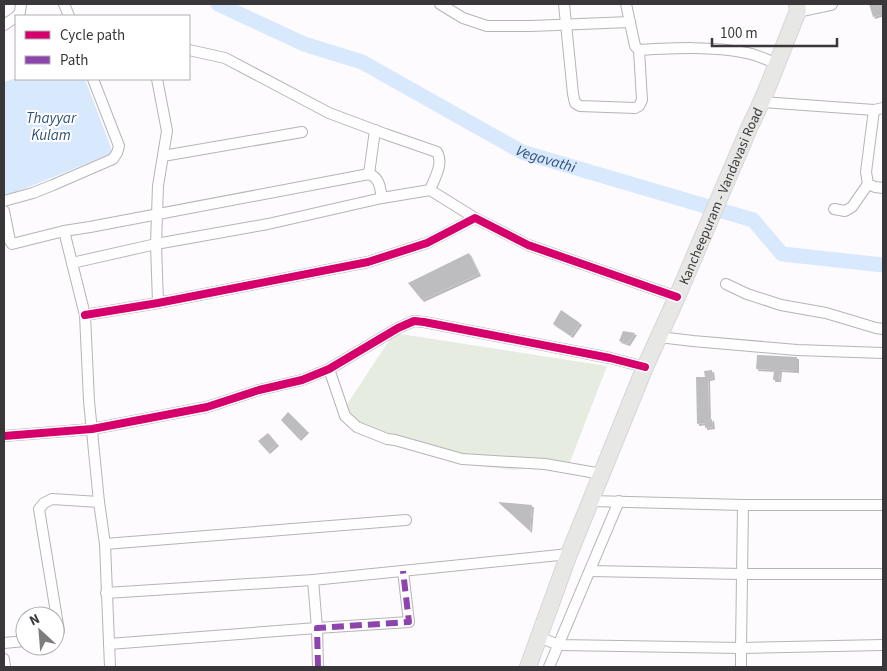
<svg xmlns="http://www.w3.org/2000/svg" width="887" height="671" font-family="'Source Sans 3',sans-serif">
	<defs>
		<filter id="shadow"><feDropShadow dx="2" dy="2" stdDeviation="0" flood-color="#0004"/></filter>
	</defs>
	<rect width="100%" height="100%" fill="#fdfbfe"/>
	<polygon fill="#e7ece0" points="394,333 607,366 570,462 514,470 454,463 338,418"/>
	<polygon fill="#d9e9fd" points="16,78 16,79 85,79 113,153 4,197 4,82"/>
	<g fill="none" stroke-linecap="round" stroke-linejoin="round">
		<path stroke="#d9e9fd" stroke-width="15" id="s1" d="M 218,4 L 304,44 L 362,62 L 522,152 L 753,220 L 782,254 L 883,265"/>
	</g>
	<g fill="#bdbcbe" filter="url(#shadow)">
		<polygon points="869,4 882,4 883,14 873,17"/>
		<polygon points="469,253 479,274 422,300 408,283"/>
		<polygon points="561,310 580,323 571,336 553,324"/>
		<polygon points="623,331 635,333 628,344 619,341"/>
		<polygon points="757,355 797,357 797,371 780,370 779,380 773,380 774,370 756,369"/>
		<polygon points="712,370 713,378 708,379 709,420 712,419 713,427 705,428 705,423 697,424 696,377 705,377 704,371"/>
		<polygon points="288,412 307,431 299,439 281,420"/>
		<polygon points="268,433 277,444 268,452 258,441"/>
		<polygon points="498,502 532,505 530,531"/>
	</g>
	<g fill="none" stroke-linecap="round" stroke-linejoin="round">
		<g stroke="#b6b4b6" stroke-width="12">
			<g id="minor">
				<polyline points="64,4 69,16"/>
				<polyline points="440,4 463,18 487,26 531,26 630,22"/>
				<polyline points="564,4 573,94 575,103 580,106 635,108 639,106 642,100 639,50"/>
				<path d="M 626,4 L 635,46 L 639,50 C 675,48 712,46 747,53 C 757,55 767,60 776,63"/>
				<polyline points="17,16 20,12 21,4"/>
				<polyline points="4,25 16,17"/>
				<path d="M 189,50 L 225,58 L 329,113 L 385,134 L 437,152 C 444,164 434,179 430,190"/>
				<polyline points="157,79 167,131 158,186 156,244 158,303"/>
				<polyline points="762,102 874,110 883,108"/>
				<polyline points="874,110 866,172 868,184 875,187 883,188"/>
				<polyline points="163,156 302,132"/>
				<polyline points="369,174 375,130"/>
				<polyline points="4,201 33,193 53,185 113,159 117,153 119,146 93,79"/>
				<polyline points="834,209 845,211 852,207 868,184"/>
				<polyline points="4,211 10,241 12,244 64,231 85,315 89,401 99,502 105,544 110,667"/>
				<path d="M 64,231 L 90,227 L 369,174 C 380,178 380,188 382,198"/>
				<polyline points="72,263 156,244 268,224 382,198 430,190 475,218"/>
				<polyline points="726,284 747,294 781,305 826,313 876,328 883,329"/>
				<polyline points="85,315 158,303 368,262 427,243 475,218 528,245 677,297"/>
				<polyline points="659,337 693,341 797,350 883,353"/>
				<polyline points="329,369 345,416 357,427 387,439 395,440 462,459 545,464 602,474"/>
				<polyline points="4,436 92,429 207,407 259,390 302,380 329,369 398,328 414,321 424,322 610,358 645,367"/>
				<polyline points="591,501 743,505 883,505"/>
				<polyline points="105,544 406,520"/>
				<polyline points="590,571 742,574 883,574"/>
				<polyline points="106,593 313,580 569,554"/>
				<polyline points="55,636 57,635 59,631 39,509 44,503 52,499 99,502"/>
				<polyline points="538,637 559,645 741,648 883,645"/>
				<polyline points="4,643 25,641"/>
				<polyline points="109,644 317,628 313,580"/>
				<polyline points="4,659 5,667"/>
				<polyline points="318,667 317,628 409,622 403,571"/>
				<polyline points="549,667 619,501"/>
				<polyline points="741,667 741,648 743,505"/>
			</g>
		</g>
		<g stroke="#b6b4b6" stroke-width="14">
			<polyline id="tertiary" points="798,11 831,4"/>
		</g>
		<g stroke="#d7d5d8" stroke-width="18">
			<g id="primary">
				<path id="s2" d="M 528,667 L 569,554 L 645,367 L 677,297 L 750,126 C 769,89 782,49 798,11 L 797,4"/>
			</g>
		</g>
		<use href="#minor" stroke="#fffeff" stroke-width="10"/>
		<use href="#tertiary" stroke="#fffeff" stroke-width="12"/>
		<use href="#primary" stroke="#e7e8e5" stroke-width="16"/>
		<polyline stroke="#8e44ad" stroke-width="6" stroke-dasharray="12 6" stroke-linecap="butt" points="318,667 317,628 409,622 403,571"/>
		<g stroke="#fff" stroke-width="11">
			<g id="cycleway">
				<polyline points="85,315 158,303 368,262 427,243 475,218 528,245 677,297"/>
				<polyline points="4,436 92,429 207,407 259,390 302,380 329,369 398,328 414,321 424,322 610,358 645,367"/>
			</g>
		</g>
		<use href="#cycleway" stroke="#d6006c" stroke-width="8"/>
	</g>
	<g text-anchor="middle" stroke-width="4" stroke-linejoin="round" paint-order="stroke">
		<g font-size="14" fill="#39373a" stroke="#fff">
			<text dy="5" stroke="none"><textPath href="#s2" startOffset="509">Kancheepuram - Vandavasi Road</textPath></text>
		</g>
		<g font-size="15" font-style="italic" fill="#2e5077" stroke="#fff">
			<text x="51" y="123">Thayyar<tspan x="51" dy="17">Kulam</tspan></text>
			<text dy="5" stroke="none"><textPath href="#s1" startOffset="364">Vegavathi</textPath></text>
		</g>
	</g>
	<rect width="887" height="671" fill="none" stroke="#39373a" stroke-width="10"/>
	<rect x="15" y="15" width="175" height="65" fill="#ffffff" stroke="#b0afb0"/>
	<rect x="25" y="31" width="25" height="8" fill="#d6006c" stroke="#b0afb0"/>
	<text x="60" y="40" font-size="15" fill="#39373a">Cycle path</text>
	<rect x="25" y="56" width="25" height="8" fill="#8e44ad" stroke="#b0afb0"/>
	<text x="60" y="65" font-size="15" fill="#39373a">Path</text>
	<g transform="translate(40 631) rotate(334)"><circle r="24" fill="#ffffff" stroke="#b0afb0"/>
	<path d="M0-4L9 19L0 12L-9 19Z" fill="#7e7c7f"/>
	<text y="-8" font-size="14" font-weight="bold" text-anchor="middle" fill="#39373a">N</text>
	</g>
	<path d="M712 38v8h125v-8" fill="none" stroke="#39373a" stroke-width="2.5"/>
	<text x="720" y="38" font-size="15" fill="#39373a" stroke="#ffffff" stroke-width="4" paint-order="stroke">100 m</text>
</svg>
